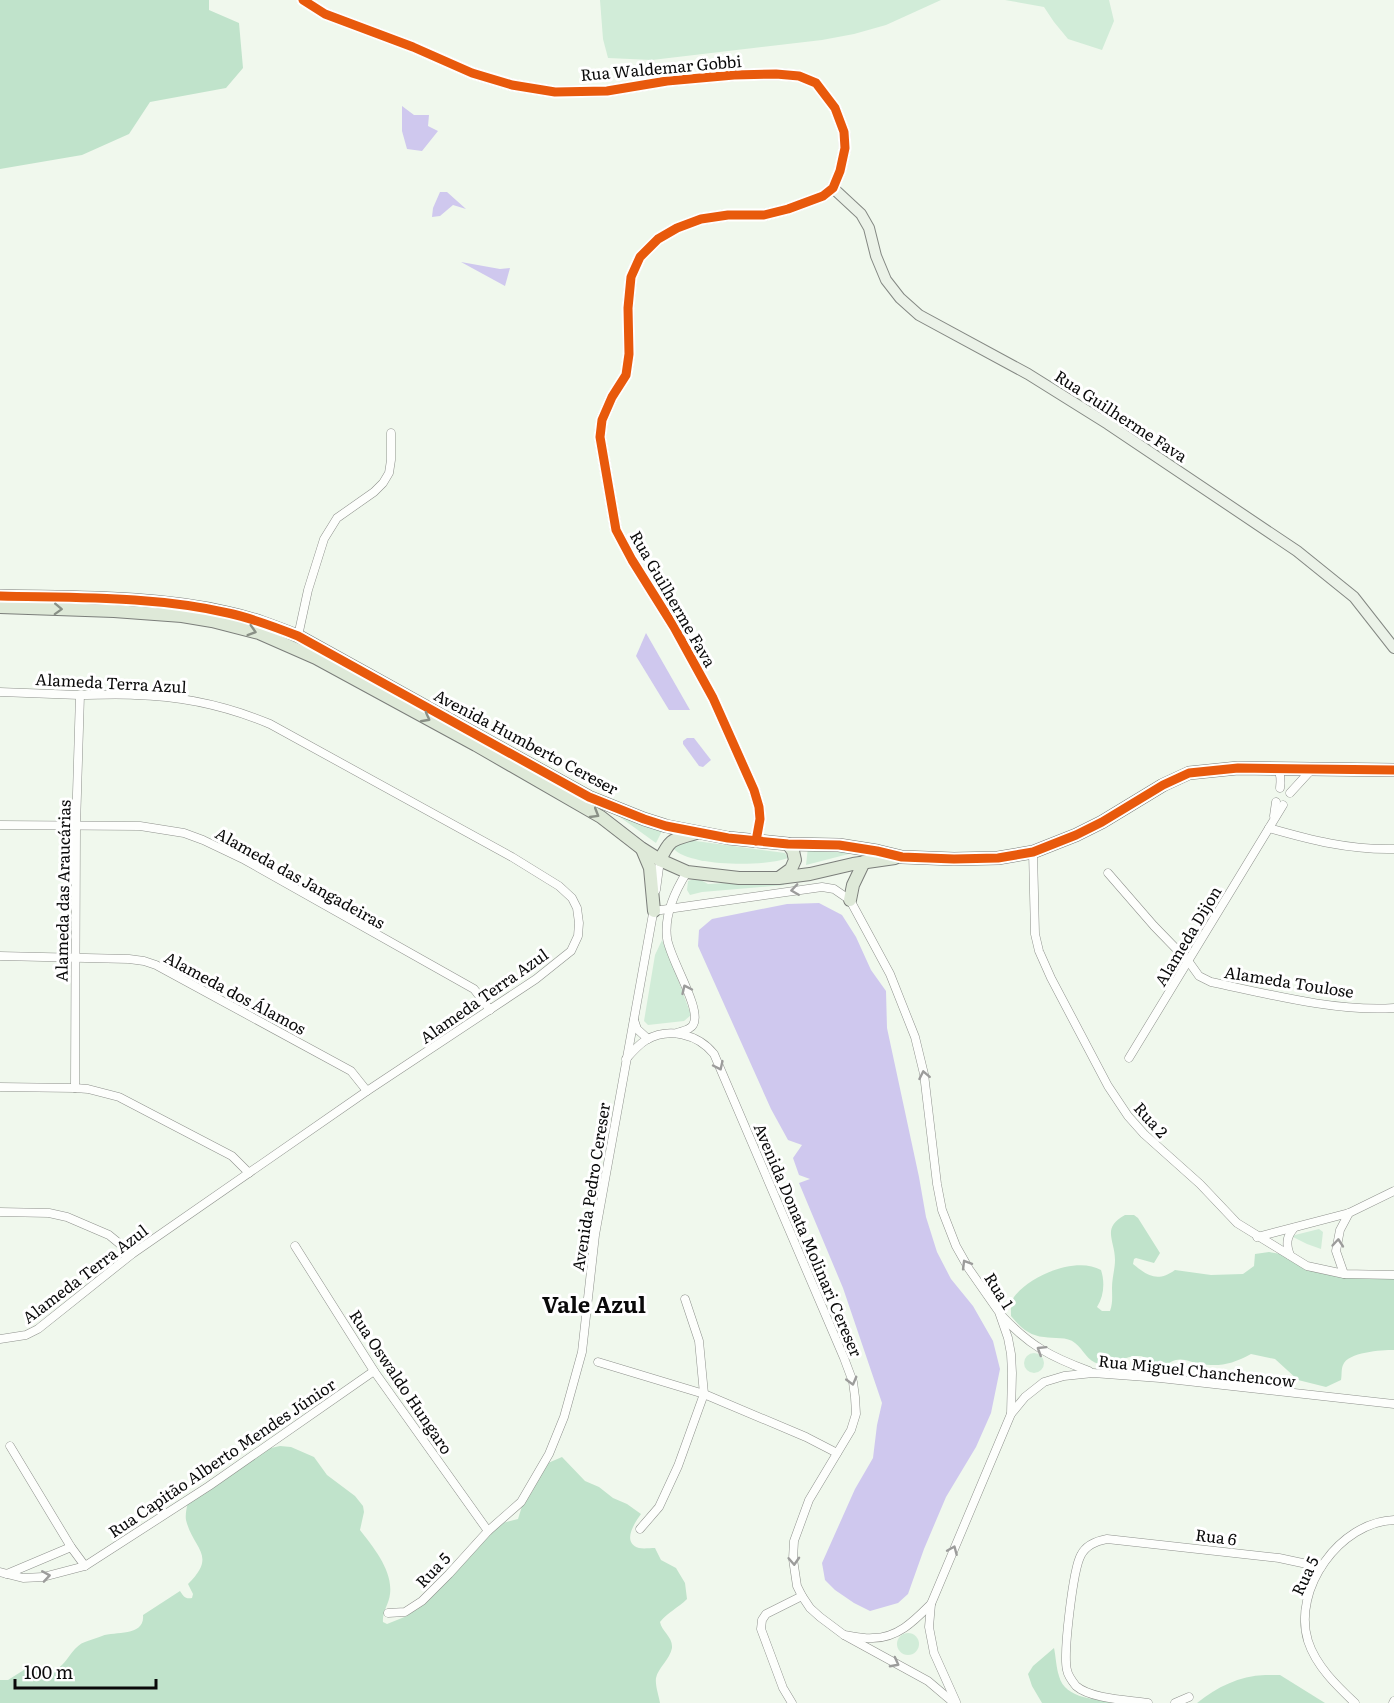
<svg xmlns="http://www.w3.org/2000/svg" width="1394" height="1703" font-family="Literata,serif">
	<rect width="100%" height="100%" fill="#f0f8ed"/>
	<g fill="#d1ecd8">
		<polygon points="600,0 941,0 886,25 854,34 822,40 652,60 608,58 603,39"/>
		<polygon points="1005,0 1109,0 1114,21 1102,50 1068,39 1054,22 1044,7"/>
		<polygon points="603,805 663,829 656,843"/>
		<path d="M 681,839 L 785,853 L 788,858 C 766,867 688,867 673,848 Z"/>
		<polygon points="808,847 864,850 806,865"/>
		<polygon points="697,878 708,884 783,880 784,885 702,892 690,895 687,890 688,881"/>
		<polygon points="662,940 672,963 691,1015 684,1021 648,1025 644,1021 655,955"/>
		<polygon points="1319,1229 1323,1232 1321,1249 1307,1244 1291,1236"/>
		<circle cx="1034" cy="1363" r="10"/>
		<circle cx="908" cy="1644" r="11"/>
	</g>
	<g fill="#c0e3cb">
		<polygon points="0,0 209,0 209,10 239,23 243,68 226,88 150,102 129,134 82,155 0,169"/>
		<path d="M 1125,1215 L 1134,1215 L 1138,1218 L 1160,1253 L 1154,1263 L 1136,1258 L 1134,1259 L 1133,1264 C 1149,1277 1158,1282 1175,1270 L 1211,1275 L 1243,1274 L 1254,1266 L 1255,1254 L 1269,1252 L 1281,1254 L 1348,1275 L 1394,1279 L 1394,1350 C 1381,1350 1348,1352 1343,1365 C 1341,1369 1342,1376 1341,1380 L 1326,1387 L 1298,1380 L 1275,1359 L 1251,1354 C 1232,1364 1221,1367 1199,1364 C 1192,1362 1183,1358 1176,1360 C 1170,1361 1166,1367 1159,1365 C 1152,1363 1146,1356 1139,1356 C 1125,1355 1112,1367 1099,1364 C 1087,1361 1084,1350 1075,1343 C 1067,1336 1054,1339 1044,1337 C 1029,1336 1020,1327 1011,1316 C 1011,1309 1010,1302 1014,1297 C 1030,1275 1077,1256 1101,1270 C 1105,1282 1104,1296 1097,1307 L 1102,1311 L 1110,1311 C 1113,1303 1112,1296 1112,1288 C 1112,1278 1115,1269 1115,1260 C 1115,1240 1101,1228 1125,1215 Z"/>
		<path d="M 280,1446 L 291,1447 L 314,1457 L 327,1475 L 355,1496 L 363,1506 L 364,1512 L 360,1530 C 374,1548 393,1571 390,1594 C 389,1604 382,1612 383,1622 L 387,1624 L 407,1616 L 435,1593 L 463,1559 L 487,1538 L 495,1525 L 518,1519 L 523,1503 L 532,1492 L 541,1471 L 548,1463 L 562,1457 L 585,1481 L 599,1487 L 613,1498 L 627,1504 L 641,1514 C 635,1522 621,1543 639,1548 C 644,1549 650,1548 655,1548 L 661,1560 L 676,1568 L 685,1583 L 687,1599 C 678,1608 668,1612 660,1622 C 662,1632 673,1637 672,1648 C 670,1659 658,1668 656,1678 C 655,1686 659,1696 660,1703 L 0,1703 L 0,1680 L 8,1680 L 27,1668 L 46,1675 C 52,1672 58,1669 62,1665 C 69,1658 75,1645 85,1642 C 90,1640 97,1638 102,1636 C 116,1631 145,1637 143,1615 L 180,1591 C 184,1597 185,1599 192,1598 L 193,1594 L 188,1584 C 218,1555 193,1549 186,1520 C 185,1514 187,1507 188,1501 L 262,1450 Z"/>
		<path d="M 1054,1648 C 1056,1657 1056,1667 1059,1676 C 1065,1700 1098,1699 1119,1703 L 1042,1703 L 1032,1686 L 1028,1674 L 1033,1666 Z"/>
		<path d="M 1265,1675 L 1280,1675 L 1325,1703 L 1197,1703 C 1217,1687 1239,1676 1265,1675 Z"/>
	</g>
	<g fill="#cfc8ee">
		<polygon points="402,106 414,115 429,115 428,126 438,131 422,151 407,149 402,131"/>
		<polygon points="440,192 447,192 466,209 453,205 440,216 432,217 433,208"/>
		<polygon points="461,262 500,269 510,268 505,286"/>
		<polygon points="646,633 690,710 669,710 636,656"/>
		<polygon points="687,738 694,738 711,760 703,767 699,766 683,744 683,741"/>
		<polygon points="819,903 842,915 856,937 871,970 886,991 887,1028 919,1177 926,1217 937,1252 951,1279 973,1306 993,1341 1000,1369 991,1413 976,1447 946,1497 924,1549 908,1594 898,1603 870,1611 854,1603 835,1590 825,1580 822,1563 855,1489 873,1458 877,1425 882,1403 843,1288 799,1183 810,1179 799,1175 793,1158 802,1145 788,1140 771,1109 698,946 699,930 712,919 787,904"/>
	</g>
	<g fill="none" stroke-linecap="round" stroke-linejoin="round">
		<g stroke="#8e918c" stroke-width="9">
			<g id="street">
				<polyline points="298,636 308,590 324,539 337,518 374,492 383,483 389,473 391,460 391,433"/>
				<path d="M 0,692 C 26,693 53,694 79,695 C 98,695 116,694 135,695 C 182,696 227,706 270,724 L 512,857 L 559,886 L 572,898 L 577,908 L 579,923 L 578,936 L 571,951 L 536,979 L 367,1091 L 132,1254 L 38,1329 L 26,1335 L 0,1339"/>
				<path d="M 1278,768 C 1281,775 1281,781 1280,788"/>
				<polyline points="1290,793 1312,769"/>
				<polyline points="1274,816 1276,802"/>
				<polyline points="0,825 140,826 184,833 203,840 245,860 474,989 490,1010"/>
				<path d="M 1269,828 C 1311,840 1349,850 1394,849"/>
				<polyline points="1033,852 1035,934 1039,951 1051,978 1108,1086 1128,1116 1144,1134 1200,1184 1237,1223 1307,1266 1344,1274 1394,1275"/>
				<path d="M 1108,873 L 1154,926 L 1189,962 L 1199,976 L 1211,982 C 1268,994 1336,1012 1394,1008"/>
				<polyline points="656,890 660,860"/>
				<path d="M 654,911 L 822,887 L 834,889 L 850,900 L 890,974 L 915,1037 L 924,1074 L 937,1184 L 942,1210 L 956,1246 L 969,1269 L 999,1312 L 1008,1338 L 1011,1354 L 1012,1373 L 1011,1414 L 931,1604 C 915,1620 898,1638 873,1638 C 864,1639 853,1636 844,1635"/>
				<polyline points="0,956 129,959 144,961 156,965 351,1071 367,1091"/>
				<polyline points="634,1020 637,1029 648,1039"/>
				<path d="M 677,1033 C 682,1031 690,1030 693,1025 C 703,1010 669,958 667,938 C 664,914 675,891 687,872"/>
				<polyline points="1129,1058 1283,805"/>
				<path d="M 626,1059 C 632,1052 638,1045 646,1040 C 669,1027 698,1034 714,1054 L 844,1358 L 853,1382 L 855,1397 L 856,1414 L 851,1430 L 809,1500 L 794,1541 L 793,1559 L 797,1586 L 802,1596 L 810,1608 L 820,1617 L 844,1635 L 928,1681 L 954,1703"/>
				<polyline points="0,1087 75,1088 88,1089 119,1097 232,1156 249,1173"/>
				<polyline points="75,1088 76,826 80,695"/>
				<polyline points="0,1212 49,1213 67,1217 109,1235 132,1254"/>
				<polyline points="1257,1237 1349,1213 1394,1191"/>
				<polyline points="295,1246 374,1371 488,1531"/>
				<path d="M 1290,1255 C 1286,1245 1286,1237 1294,1228"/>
				<polyline points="1344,1274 1336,1251 1340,1230 1349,1213"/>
				<path d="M 1002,1316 C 1030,1346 1051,1357 1089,1371"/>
				<polyline points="598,1362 704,1394 806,1437 837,1453"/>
				<polyline points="1011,1414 1025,1397 1044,1382 1064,1376 1093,1373 1160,1378 1394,1404"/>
				<polyline points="10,1446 71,1547 85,1566"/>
				<polyline points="640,1529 659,1507 678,1466 704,1394 699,1341 685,1299"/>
				<polyline points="0,1572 23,1578 43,1577 85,1566 209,1486 374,1371"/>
				<polyline points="7,1574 71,1547"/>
				<polyline points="931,1604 929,1627 934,1653 956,1702"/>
				<polyline points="388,1613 405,1612 422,1601 449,1574 488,1531 521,1502 549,1454 564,1417 582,1352 595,1235 654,908"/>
				<polyline points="792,1703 783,1688 761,1629 762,1620 766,1614 802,1596"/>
				<path d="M 1148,1703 C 1128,1700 1091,1699 1076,1686 C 1072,1681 1068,1676 1067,1670 C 1063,1654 1073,1569 1081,1555 C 1086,1545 1096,1541 1107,1539 L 1279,1558 L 1321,1567"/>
				<polyline points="1175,1703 1189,1697"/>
				<path d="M 1355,1703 C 1337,1686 1316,1666 1308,1641 C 1292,1589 1340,1522 1394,1520"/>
				<polyline points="1393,1703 1394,1701"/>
			</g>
		</g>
		<g stroke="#848883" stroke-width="12">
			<g id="secondary">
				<polyline points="303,0 325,14 413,47 472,73 512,85 555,92 607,91 667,81 734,75 776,74 799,76 816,83 835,108 844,132 845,148 840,171 833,188 823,196 788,209 764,215 728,215 701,219 677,228 658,239 640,257 631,277 628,308 629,354 626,375 612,397 602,420 600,437 616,530 632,560 674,627 713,698 754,790 759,807 760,819 756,841"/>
				<polyline points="833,188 861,214 869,228 876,256 886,280 900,298 919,315 1028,374 1108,424 1297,551 1354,597 1394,648"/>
			</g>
		</g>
		<g stroke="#7b7e7a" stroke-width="14">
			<g id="primary">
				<path d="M 0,596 C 76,598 154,596 228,613 C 252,618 275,627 298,636 L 589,797 L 644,819 L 666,826 L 728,838 L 788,844 L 839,845 L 877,851 L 902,857 L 954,859 L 998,858 L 1033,852 L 1076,835 L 1102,822 L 1163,785 L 1189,773 L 1238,768 L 1394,770"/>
				<polyline points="0,607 114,611 182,616 212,621 259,633 316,658 476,745 601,817 641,848 660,860 687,872 739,878 779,878 810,874 853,864 895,858"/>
				<polyline points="642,849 650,868 654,911"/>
				<path d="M 660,860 C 671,837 673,840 696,833"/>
				<polyline points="780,877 791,869 795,860 793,851 788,844"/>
				<polyline points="850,900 853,885 864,862"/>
			</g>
		</g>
		<use href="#street" stroke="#fdfefc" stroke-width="8"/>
		<use href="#secondary" stroke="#ebf2e8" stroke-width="10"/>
		<use href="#primary" stroke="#dee9d8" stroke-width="12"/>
		<g stroke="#fff" stroke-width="13">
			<g id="cycleway">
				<polyline points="303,0 325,14 413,47 472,73 512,85 555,92 607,91 667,81 734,75 776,74 799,76 816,83 835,108 844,132 845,148 840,171 833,188 823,196 788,209 764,215 728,215 701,219 677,228 658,239 640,257 631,277 628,308 629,354 626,375 612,397 602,420 600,437 616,530 632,560 674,627 713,698 754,790 759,807 760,819 756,841"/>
				<path d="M 0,596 C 76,598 154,596 228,613 C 252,618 275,627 298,636 L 589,797 L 644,819 L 666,826 L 728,838 L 788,844 L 839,845 L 877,851 L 902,857 L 954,859 L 998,858 L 1033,852 L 1076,835 L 1102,822 L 1163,785 L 1189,773 L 1238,768 L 1394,770"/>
			</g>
		</g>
		<use href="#cycleway" stroke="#e8590c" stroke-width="9"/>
	</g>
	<defs><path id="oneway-chevron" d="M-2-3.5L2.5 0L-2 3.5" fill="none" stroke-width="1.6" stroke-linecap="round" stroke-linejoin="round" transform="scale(1.5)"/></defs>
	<g stroke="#899086">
		<use href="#oneway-chevron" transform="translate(58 609) rotate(2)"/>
		<use href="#oneway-chevron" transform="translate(252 631) rotate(17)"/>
		<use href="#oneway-chevron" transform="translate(426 718) rotate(28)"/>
		<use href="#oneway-chevron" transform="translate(595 814) rotate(31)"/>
	</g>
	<g stroke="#9c9c9b">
		<use href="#oneway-chevron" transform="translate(795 890) rotate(172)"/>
		<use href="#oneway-chevron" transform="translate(686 989) rotate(-115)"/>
		<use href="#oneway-chevron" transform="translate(719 1066) rotate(65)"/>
		<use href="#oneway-chevron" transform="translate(924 1075) rotate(-101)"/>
		<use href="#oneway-chevron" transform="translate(1338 1243) rotate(-85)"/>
		<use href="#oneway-chevron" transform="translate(966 1264) rotate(-121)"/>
		<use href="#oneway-chevron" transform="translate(1041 1350) rotate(-148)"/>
		<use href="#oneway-chevron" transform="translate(852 1381) rotate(75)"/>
		<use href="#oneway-chevron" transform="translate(953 1550) rotate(-67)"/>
		<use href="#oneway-chevron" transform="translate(794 1561) rotate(87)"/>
		<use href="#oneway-chevron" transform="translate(46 1576) rotate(-9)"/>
		<use href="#oneway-chevron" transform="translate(895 1663) rotate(28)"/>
	</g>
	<g text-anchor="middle" stroke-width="6" stroke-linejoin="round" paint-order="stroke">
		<g font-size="16" fill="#0a0a0a" stroke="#fff">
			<text transform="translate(661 68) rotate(-5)" y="6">Rua Waldemar Gobbi</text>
			<text transform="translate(1121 416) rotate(33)" y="6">Rua Guilherme Fava</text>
			<text transform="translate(673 599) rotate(60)" y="6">Rua Guilherme Fava</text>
			<text transform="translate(111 683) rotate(3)" y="6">Alameda Terra Azul</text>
			<text transform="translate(526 742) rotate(28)" y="6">Avenida Humberto Cereser</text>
			<text transform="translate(300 878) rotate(29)" y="6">Alameda das Jangadeiras</text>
			<text transform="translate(63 891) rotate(-89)" y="6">Alameda das Araucárias</text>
			<text transform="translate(1188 936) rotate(-59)" y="6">Alameda Dijon</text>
			<text transform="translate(1289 982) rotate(9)" y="6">Alameda Toulose</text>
			<text transform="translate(235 993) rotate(28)" y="6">Alameda dos Álamos</text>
			<text transform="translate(484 996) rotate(-35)" y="6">Alameda Terra Azul</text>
			<text transform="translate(1151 1120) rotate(48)" y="6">Rua 2</text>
			<text transform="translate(591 1187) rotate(-81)" y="6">Avenida Pedro Cereser</text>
			<text transform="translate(808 1240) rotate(67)" y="6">Avenida Donata Molinari Cereser</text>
			<text transform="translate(85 1274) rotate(-37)" y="6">Alameda Terra Azul</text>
			<text transform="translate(999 1291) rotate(58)" y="6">Rua 1</text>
			<text transform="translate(1197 1371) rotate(6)" y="6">Rua Miguel Chanchencow</text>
			<text transform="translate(401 1382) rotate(56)" y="6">Rua Oswaldo Hungaro</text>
			<text transform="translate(222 1458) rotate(-34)" y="6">Rua Capitão Alberto Mendes Júnior</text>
			<text transform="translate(1216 1537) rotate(7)" y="6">Rua 6</text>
			<text transform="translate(433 1570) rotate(-46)" y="6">Rua 5</text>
			<text transform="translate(1305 1576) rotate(-65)" y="6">Rua 5</text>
		</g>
		<g font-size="22" font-weight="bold" fill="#0a0a0a" stroke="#fff">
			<text x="594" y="1313">Vale Azul</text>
		</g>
	</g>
	<path d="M15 1679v9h141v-9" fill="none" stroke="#0a0a0a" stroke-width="3"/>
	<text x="24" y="1679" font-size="18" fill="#0a0a0a" stroke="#ffffff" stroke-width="4.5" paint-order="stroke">100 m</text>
</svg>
